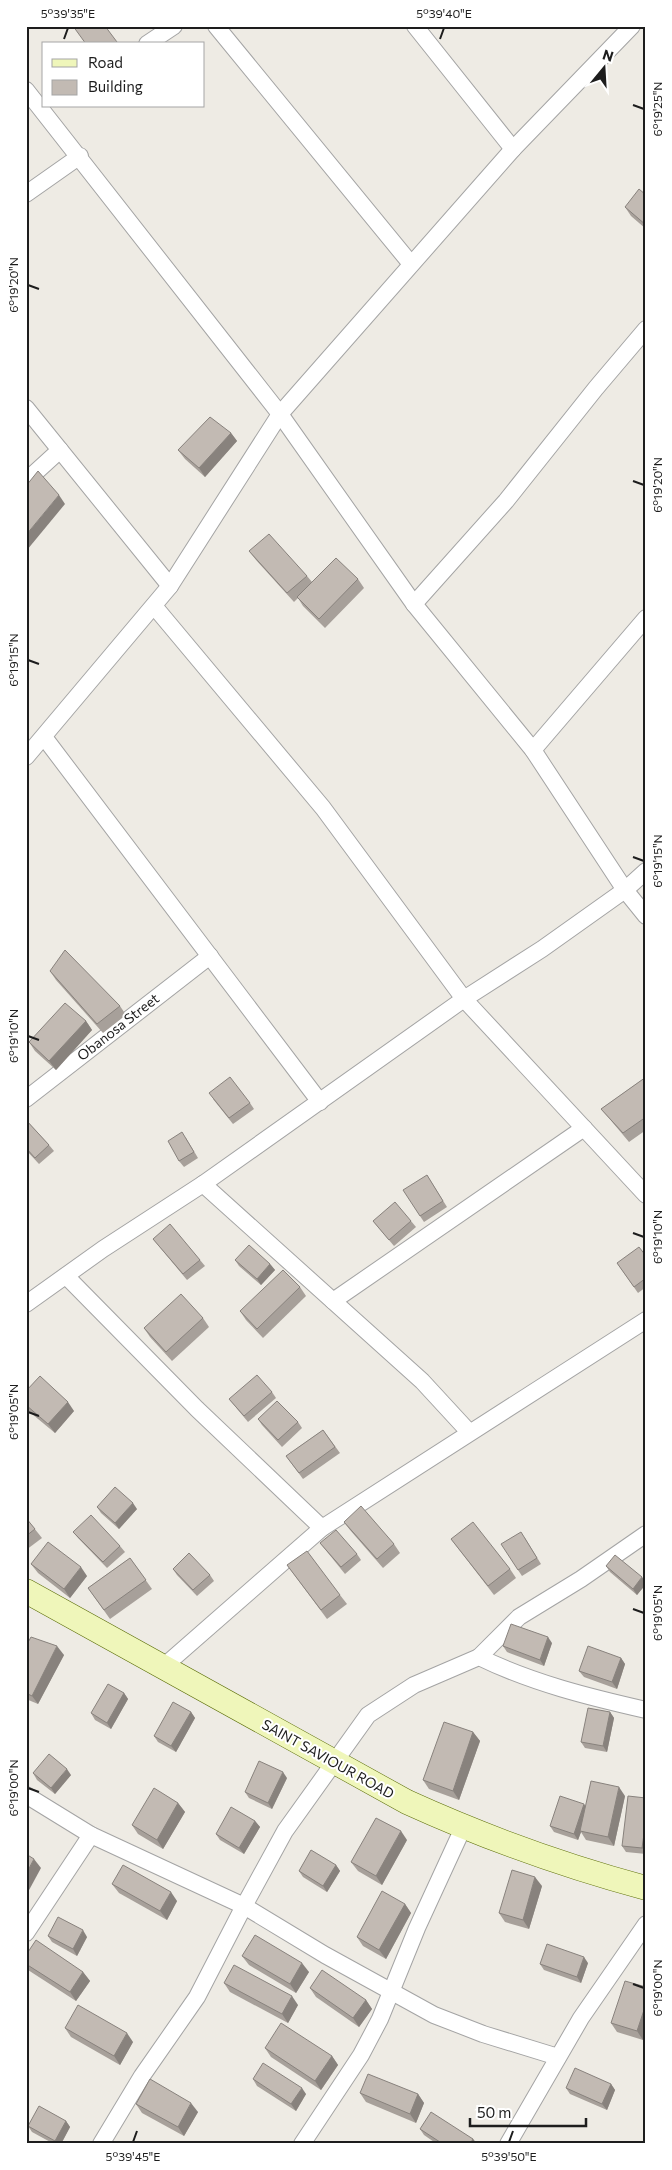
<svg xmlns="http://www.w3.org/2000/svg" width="672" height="2170" font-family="Commissioner,sans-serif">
	<rect width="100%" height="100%" fill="#eeebe4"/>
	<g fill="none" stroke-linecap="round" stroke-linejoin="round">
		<g stroke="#a4a4a4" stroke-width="18">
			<g id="street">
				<polyline points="216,26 411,264"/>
				<polyline points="415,26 513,149"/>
				<polyline points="147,44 174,26"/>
				<polyline points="26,90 280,414 414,604 533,750 625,890 646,916"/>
				<polyline points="26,194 80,156"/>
				<polyline points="26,408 170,586"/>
				<polyline points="26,481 60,450"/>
				<polyline points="414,604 506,501 596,388 646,329"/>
				<polyline points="154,606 323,808 464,999 646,1195"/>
				<polyline points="44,737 320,1102"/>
				<polyline points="533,750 646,618"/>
				<polyline points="26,757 170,586 280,414 513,149 632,26"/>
				<polyline points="26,1099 210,956"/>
				<polyline points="203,1184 422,1381 469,1432"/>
				<polyline points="66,1276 197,1409 322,1528"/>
				<polyline points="333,1301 584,1128"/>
				<polyline points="26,1304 103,1249 203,1184 464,999 542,949 625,890 646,871"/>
				<polyline points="479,1657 519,1617 581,1579 646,1534"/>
				<polyline points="162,1668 322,1528 646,1320"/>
				<polyline points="26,1795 91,1835 244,1906 325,1955 434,2015 483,2034 558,2057"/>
				<polyline points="26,1933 91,1835"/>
				<path d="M 101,2144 L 142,2076 L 197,1997 L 244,1906 L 285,1831 L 368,1715 L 414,1685 L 479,1657 C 532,1683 589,1697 646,1710"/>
				<polyline points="302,2144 361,2055 380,2019 417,1928 463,1828"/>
				<polyline points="508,2144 581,2018 646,1924"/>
			</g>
		</g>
		<g stroke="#5d6f0a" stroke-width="25">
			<path id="secondary" d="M 26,1591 L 407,1802 C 484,1837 564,1866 646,1888"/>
		</g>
		<use href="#street" stroke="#fff" stroke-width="16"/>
		<use href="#secondary" stroke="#eff6ba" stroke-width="24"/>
	</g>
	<g fill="#a7a09a">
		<polygon points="646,195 646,229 631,216 625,207"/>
		<polygon points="231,433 237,441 205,477 185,459 178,450"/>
		<polygon points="249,551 307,576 312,582 358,579 364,588 325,628 303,606 298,598 294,602 256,560"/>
		<polygon points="50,971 120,1006 126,1015 103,1033 56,980"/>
		<polygon points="86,1021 92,1030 56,1070 35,1051 29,1042"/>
		<polygon points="646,1077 646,1130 629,1142 608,1117 601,1109"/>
		<polygon points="213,1099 250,1103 254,1109 233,1124"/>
		<polygon points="26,1120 49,1145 54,1151 39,1164 26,1150"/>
		<polygon points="186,1138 198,1158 184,1167 179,1161"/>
		<polygon points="427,1175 447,1207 424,1222 420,1216"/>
		<polygon points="373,1221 411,1221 416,1227 394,1246"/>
		<polygon points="153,1239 200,1260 205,1266 187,1280"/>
		<polygon points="646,1256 646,1287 638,1293 617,1263"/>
		<polygon points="235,1260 270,1264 275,1270 261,1285 239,1266"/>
		<polygon points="300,1287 306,1296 263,1338 246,1320 240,1311"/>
		<polygon points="203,1318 209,1327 172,1361 150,1337 144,1328"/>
		<polygon points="26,1391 74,1411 55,1433 26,1409"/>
		<polygon points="272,1392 276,1398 248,1422 229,1399"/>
		<polygon points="258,1419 298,1422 302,1428 282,1447 262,1425"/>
		<polygon points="323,1430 340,1453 303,1479 286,1456"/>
		<polygon points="97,1507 137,1509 119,1529 101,1513"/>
		<polygon points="26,1518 42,1538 26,1550"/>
		<polygon points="344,1522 394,1544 400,1553 383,1568 350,1530"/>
		<polygon points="73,1532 120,1546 125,1552 107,1568 78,1538"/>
		<polygon points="525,1538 541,1564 522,1576 518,1570"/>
		<polygon points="451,1539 510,1569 516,1578 494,1595"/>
		<polygon points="320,1543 357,1554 361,1560 345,1574"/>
		<polygon points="130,1558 152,1589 110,1619 88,1588"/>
		<polygon points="31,1564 87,1576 70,1598 38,1573"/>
		<polygon points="287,1565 340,1595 347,1604 327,1619"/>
		<polygon points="606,1566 646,1582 646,1584 637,1595 610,1572"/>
		<polygon points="173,1569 210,1575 214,1581 197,1596 177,1575"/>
		<polygon points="552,1643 544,1666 507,1652 503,1646"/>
		<polygon points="26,1646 64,1655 38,1704 26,1699"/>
		<polygon points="621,1658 625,1664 617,1689 584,1677 579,1671"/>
		<polygon points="124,1693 128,1699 111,1729 95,1720 91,1713"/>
		<polygon points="191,1712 195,1718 176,1752 158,1742 154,1736"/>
		<polygon points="610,1712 614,1718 607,1752 585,1748 581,1742"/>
		<polygon points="473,1732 480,1741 459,1800 429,1789 423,1780"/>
		<polygon points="33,1773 71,1775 55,1794 37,1780"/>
		<polygon points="287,1778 272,1809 249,1798 245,1792"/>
		<polygon points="625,1796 614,1846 586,1840 581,1832 578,1840 554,1832 550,1826 585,1806"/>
		<polygon points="646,1798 646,1854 626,1852 622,1846"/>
		<polygon points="178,1803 185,1812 163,1849 138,1834 132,1825"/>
		<polygon points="255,1821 260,1827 244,1854 220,1840 216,1834"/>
		<polygon points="407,1840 382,1885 358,1871 351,1862"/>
		<polygon points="336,1865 340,1871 327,1892 303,1877 299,1871"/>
		<polygon points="112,1884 177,1901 167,1920 119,1893"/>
		<polygon points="542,1886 529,1929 505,1922 499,1913"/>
		<polygon points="405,1904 411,1913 386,1959 363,1946 357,1937"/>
		<polygon points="48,1936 87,1937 77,1956 52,1942"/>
		<polygon points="26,1955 83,1972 90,1981 76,2001 28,1970 26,1967"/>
		<polygon points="242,1956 309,1972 296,1993 249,1965"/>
		<polygon points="588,1963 581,1983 544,1970 540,1964"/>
		<polygon points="224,1983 298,2005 288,2023 230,1992"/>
		<polygon points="646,1987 646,2032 643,2040 617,2032 611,2023"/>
		<polygon points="310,1988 366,2000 372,2009 359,2027 316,1997"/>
		<polygon points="65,2028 133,2042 120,2065 71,2037"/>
		<polygon points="265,2048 332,2056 338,2065 321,2090 271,2057"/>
		<polygon points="253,2079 306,2094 296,2111 257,2086"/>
		<polygon points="611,2084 615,2090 607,2110 570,2094 566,2088"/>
		<polygon points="360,2093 418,2094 424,2103 416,2123 366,2102"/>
		<polygon points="136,2104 198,2112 184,2136 142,2113"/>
		<polygon points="66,2121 70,2127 61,2144 54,2144 32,2132 28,2126"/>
		<polygon points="420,2129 473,2139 477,2144 437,2144 424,2135"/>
	</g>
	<g fill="#88827d">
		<polygon points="231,433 237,441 205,477 199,468"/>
		<polygon points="59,495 65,504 27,550 26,548 26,535"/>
		<polygon points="86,1021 92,1030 56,1070 49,1061"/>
		<polygon points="270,1264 275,1270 261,1285 257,1279"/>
		<polygon points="68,1402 74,1411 55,1433 48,1424"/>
		<polygon points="133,1503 137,1509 119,1529 115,1523"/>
		<polygon points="81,1567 87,1576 70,1598 64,1589"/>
		<polygon points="642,1577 646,1582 646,1584 637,1595 633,1589"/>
		<polygon points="548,1637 552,1643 544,1666 540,1660"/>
		<polygon points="57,1646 64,1655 38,1704 32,1696"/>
		<polygon points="621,1658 625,1664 617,1689 612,1682"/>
		<polygon points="124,1693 128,1699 111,1729 107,1723"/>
		<polygon points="191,1712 195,1718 176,1752 171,1746"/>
		<polygon points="610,1712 614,1718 607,1752 603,1746"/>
		<polygon points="473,1732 480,1741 459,1800 453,1791"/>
		<polygon points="67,1769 71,1775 55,1794 51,1788"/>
		<polygon points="283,1772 287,1778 272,1809 268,1803"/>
		<polygon points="619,1787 625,1796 614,1846 608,1837"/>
		<polygon points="178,1803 185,1812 163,1849 157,1840"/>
		<polygon points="584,1804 588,1810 580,1831 581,1832 578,1840 574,1834"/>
		<polygon points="646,1820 646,1853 642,1848"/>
		<polygon points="255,1821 260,1827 244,1854 239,1848"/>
		<polygon points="401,1831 407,1840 382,1885 376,1876"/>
		<polygon points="34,1859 41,1868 28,1892 26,1890 26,1874"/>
		<polygon points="336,1865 340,1871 327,1892 323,1886"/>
		<polygon points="535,1877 542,1886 529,1929 523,1920"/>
		<polygon points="171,1892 177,1901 167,1920 160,1911"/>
		<polygon points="405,1904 411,1913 386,1959 379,1950"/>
		<polygon points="83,1930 87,1937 77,1956 73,1949"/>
		<polygon points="584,1957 588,1963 581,1983 577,1977"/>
		<polygon points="302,1963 309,1972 296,1993 290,1984"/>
		<polygon points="83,1972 90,1981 76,2001 70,1992"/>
		<polygon points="292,1996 298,2005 288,2023 282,2014"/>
		<polygon points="366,2000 372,2009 359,2027 353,2018"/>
		<polygon points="646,2004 646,2032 643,2040 637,2031"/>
		<polygon points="127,2033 133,2042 120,2065 114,2056"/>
		<polygon points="332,2056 338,2065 321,2090 315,2081"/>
		<polygon points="611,2084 615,2090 607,2110 602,2104"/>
		<polygon points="302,2088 306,2094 296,2111 291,2104"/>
		<polygon points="418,2094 424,2103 416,2123 410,2114"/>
		<polygon points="191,2103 198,2112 184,2136 178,2127"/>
		<polygon points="66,2121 70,2127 61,2144 58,2144 55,2141"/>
		<polygon points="473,2139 477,2144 470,2144"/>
	</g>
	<g fill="#c2bab3" stroke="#88827d">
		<polygon points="73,26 105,26 117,42 114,44 86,44"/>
		<polygon points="639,189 646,195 646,225 625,207"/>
		<polygon points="210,417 231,433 199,468 178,450"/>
		<polygon points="38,471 59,495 26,535 26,486"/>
		<polygon points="269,534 307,576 287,593 249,551"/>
		<polygon points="336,558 358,579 319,619 297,597"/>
		<polygon points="65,950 120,1006 97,1024 50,971"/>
		<polygon points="65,1003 86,1021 49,1061 29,1042"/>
		<polygon points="230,1077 250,1103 229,1118 209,1093"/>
		<polygon points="646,1077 646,1117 623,1133 601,1109"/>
		<polygon points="26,1120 49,1145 35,1158 26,1148"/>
		<polygon points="182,1132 194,1152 179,1161 168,1141"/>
		<polygon points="427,1175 443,1201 420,1216 403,1190"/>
		<polygon points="395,1202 411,1221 389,1240 373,1221"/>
		<polygon points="170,1224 200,1260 183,1274 153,1239"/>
		<polygon points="249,1245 270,1264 257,1279 235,1260"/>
		<polygon points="639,1247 646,1256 646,1278 634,1287 617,1263"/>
		<polygon points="283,1270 300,1287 257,1329 240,1311"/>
		<polygon points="181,1294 203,1318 166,1352 144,1328"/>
		<polygon points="257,1375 272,1392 244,1416 229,1399"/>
		<polygon points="40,1376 68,1402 48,1424 26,1405 26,1391"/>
		<polygon points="277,1401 298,1422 278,1440 258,1419"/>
		<polygon points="323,1430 335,1447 299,1473 286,1456"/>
		<polygon points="115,1487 133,1503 115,1523 97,1507"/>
		<polygon points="361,1506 394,1544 377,1559 344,1522"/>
		<polygon points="91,1515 120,1546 103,1562 73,1532"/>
		<polygon points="26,1518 35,1529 26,1536"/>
		<polygon points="473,1522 510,1569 488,1586 451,1539"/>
		<polygon points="336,1530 357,1554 341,1567 320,1543"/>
		<polygon points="521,1532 537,1558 518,1570 501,1544"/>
		<polygon points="48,1542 81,1567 64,1589 31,1564"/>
		<polygon points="307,1551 340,1595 321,1610 287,1565"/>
		<polygon points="189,1553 210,1575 193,1590 173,1569"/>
		<polygon points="615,1555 642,1577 633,1589 606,1566"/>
		<polygon points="130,1558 146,1580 104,1610 88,1588"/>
		<polygon points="511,1624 548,1637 540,1660 503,1646"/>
		<polygon points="31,1637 57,1646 32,1696 26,1693 26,1646"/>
		<polygon points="588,1646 621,1658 612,1682 579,1671"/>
		<polygon points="108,1684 124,1693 107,1723 91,1713"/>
		<polygon points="173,1702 191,1712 171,1746 154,1736"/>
		<polygon points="588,1708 610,1712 603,1746 581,1742"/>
		<polygon points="444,1722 473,1732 453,1791 423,1780"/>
		<polygon points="49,1754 67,1769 51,1788 33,1773"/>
		<polygon points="259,1761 283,1772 268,1803 245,1792"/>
		<polygon points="591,1781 619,1787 608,1837 580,1831"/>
		<polygon points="154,1788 178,1803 157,1840 132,1825"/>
		<polygon points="560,1796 584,1804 574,1834 550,1826"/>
		<polygon points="628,1796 646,1798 646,1820 642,1848 622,1846"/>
		<polygon points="231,1807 255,1821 239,1848 216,1834"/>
		<polygon points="376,1818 401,1831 376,1876 351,1862"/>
		<polygon points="311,1850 336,1865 323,1886 299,1871"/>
		<polygon points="26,1854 34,1859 26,1874"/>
		<polygon points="123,1865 171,1892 160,1911 112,1884"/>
		<polygon points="512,1870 535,1877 523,1920 499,1913"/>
		<polygon points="382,1891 405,1904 379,1950 357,1937"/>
		<polygon points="58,1917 83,1930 73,1949 48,1936"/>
		<polygon points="255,1935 302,1963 290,1984 242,1956"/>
		<polygon points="36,1940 83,1972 70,1992 26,1964 26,1955"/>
		<polygon points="547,1944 584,1957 577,1977 540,1964"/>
		<polygon points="234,1965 292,1996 282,2014 224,1983"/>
		<polygon points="322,1970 366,2000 353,2018 310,1988"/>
		<polygon points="625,1981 646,1987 646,2004 637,2031 611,2023"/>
		<polygon points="78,2005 127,2033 114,2056 65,2028"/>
		<polygon points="281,2023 332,2056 315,2081 265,2048"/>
		<polygon points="263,2063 302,2088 291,2104 253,2079"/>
		<polygon points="575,2068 611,2084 602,2104 566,2088"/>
		<polygon points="368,2074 418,2094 410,2114 360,2093"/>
		<polygon points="150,2079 191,2103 178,2127 136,2104"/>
		<polygon points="39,2106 66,2121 55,2141 28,2126"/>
		<polygon points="431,2112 473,2139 470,2144 443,2144 420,2129"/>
	</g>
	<path fill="none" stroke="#1d1d1d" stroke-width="2" d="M 64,39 L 68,28M 440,39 L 444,28M 633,105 L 644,109M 28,285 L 39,289M 633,481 L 644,485M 28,660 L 39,664M 633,857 L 644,861M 28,1036 L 39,1040M 633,1233 L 644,1237M 28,1412 L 39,1416M 633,1609 L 644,1613M 28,1788 L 39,1792M 633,1984 L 644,1988M 133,2142 L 137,2131M 509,2142 L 513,2131"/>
	<g text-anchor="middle" stroke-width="4" stroke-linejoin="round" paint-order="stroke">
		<g font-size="14" fill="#1d1d1d" stroke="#fff">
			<text transform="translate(118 1027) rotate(-38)" y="5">Obanosa Street</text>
			<text transform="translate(328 1759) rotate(29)" y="5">SAINT SAVIOUR ROAD</text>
		</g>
	</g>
	<rect width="672" height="2170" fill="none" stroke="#ffffff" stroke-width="55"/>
	<rect x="42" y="42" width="162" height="65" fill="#ffffff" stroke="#a5a5a5"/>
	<rect x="52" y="59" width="25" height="8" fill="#eff6ba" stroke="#a5a5a5"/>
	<text x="88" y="68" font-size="15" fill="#1d1d1d">Road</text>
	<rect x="52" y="80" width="25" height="15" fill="#c2bab3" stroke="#a5a5a5"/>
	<text x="88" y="92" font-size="15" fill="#1d1d1d">Building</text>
	<g transform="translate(604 68) rotate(18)" stroke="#ffffff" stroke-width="4" paint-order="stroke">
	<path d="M0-4L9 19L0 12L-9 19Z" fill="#1d1d1d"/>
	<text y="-8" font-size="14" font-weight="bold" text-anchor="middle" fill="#1d1d1d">N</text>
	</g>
	<path d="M470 2118v8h116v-8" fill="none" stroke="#1d1d1d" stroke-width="2.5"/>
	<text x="477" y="2118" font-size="15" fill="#1d1d1d" stroke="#ffffff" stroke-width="4" paint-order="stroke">50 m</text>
	<rect x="28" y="28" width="616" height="2114" fill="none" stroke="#1d1d1d" stroke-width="2"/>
	<g font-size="12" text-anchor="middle" fill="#1d1d1d">
		<text x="68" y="18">5°39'35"E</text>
		<text x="444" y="18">5°39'40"E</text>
		<text transform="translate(658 109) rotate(-90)" y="4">6°19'25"N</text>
		<text transform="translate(14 285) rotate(-90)" y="4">6°19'20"N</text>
		<text transform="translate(658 485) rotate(-90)" y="4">6°19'20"N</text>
		<text transform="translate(14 660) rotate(-90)" y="4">6°19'15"N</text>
		<text transform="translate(658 861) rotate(-90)" y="4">6°19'15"N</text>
		<text transform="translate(14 1036) rotate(-90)" y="4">6°19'10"N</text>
		<text transform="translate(658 1237) rotate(-90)" y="4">6°19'10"N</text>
		<text transform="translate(14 1412) rotate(-90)" y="4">6°19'05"N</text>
		<text transform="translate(658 1613) rotate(-90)" y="4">6°19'05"N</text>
		<text transform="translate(14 1788) rotate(-90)" y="4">6°19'00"N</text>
		<text transform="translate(658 1988) rotate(-90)" y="4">6°19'00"N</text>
		<text x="133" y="2161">5°39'45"E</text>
		<text x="509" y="2161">5°39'50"E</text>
	</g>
</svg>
